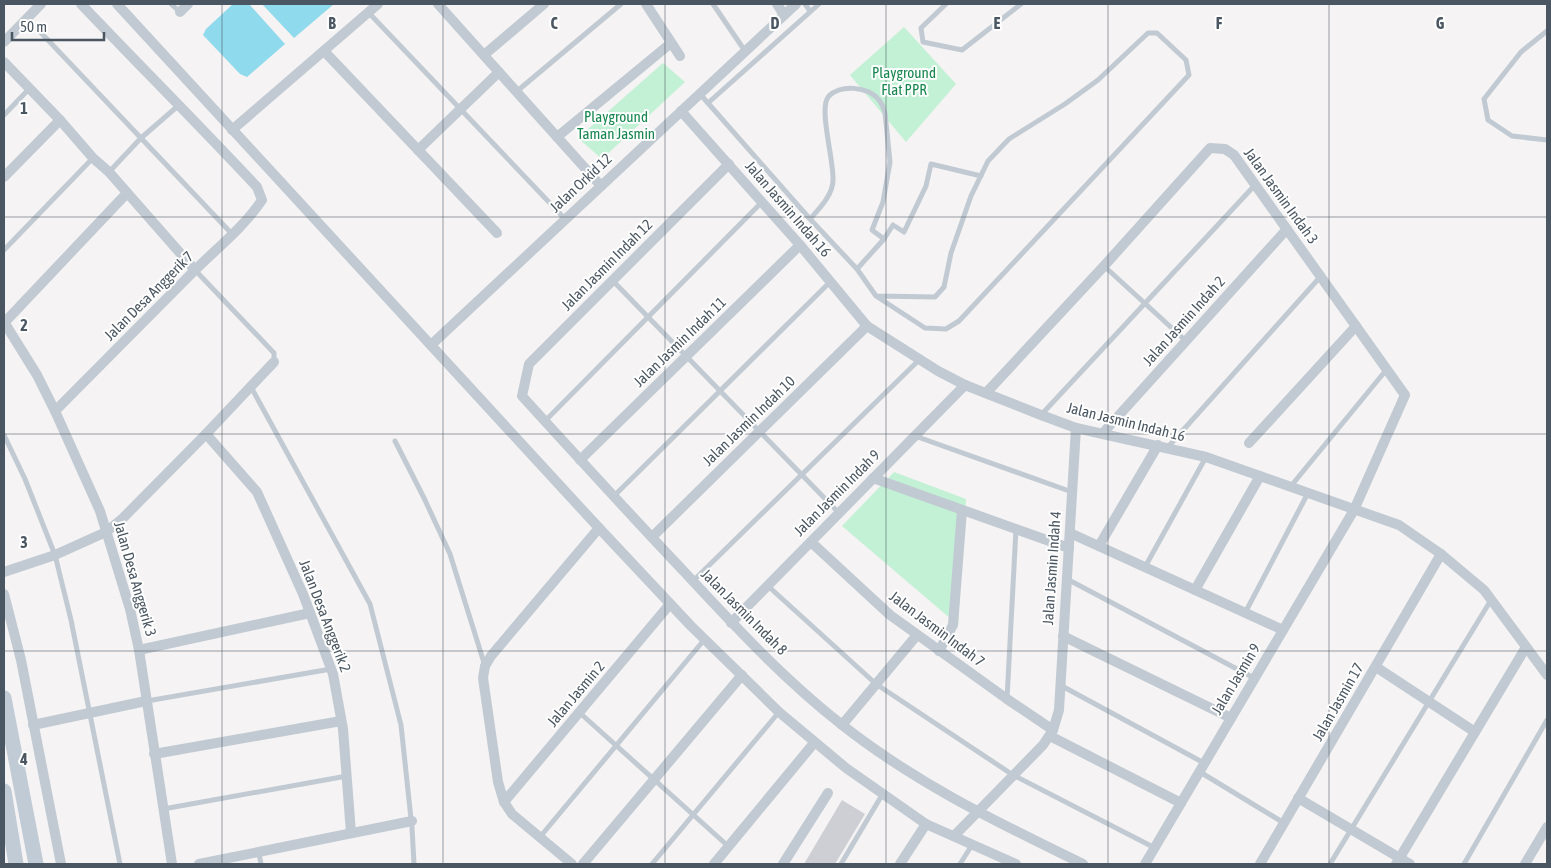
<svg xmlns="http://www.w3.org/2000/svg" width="1551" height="868" font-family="'Asap Condensed',sans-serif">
	<rect width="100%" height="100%" fill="#f5f3f3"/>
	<g fill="#c3f1d5">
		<polygon points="904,27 956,84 906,142 850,75"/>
		<polygon points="663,63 685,82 602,159 578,138"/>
		<polygon points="894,472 966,499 958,625 842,526"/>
	</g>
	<g fill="#90daee">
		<polygon points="233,4 249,4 285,44 247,77 240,74 203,35 206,29"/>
		<polygon points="262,4 334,4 294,38"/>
	</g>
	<polygon fill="#cdcfd5" points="842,800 865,814 835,864 804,864"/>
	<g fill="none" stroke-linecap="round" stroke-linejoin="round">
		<g stroke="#c1cad2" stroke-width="5">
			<polyline points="171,4 180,12"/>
			<polyline points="713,4 745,51"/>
			<polyline points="805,4 810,11"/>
			<polyline points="946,4 921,28 923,42 962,50 1021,4"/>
			<polyline points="369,13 565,219"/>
			<polyline points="27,18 233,235"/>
			<polyline points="1547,31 1521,52 1484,99 1488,120 1512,136 1547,140"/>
			<polyline points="516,92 621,4"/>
			<polyline points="700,94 810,219 857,269 876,296 925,328 946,329 959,321 1189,75 1186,60 1157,33 1148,33 1098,80 1065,104 1009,139 988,161 971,196 951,253 944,287 935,297 876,296"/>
			<polyline points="708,103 819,4"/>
			<polyline points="4,115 29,89"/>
			<polyline points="109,172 141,138 179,105"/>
			<path d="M 810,219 C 819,209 833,195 833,180 C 834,162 820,113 827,99 C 829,94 834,92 839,90 C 848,87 860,88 869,92 C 877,96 883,104 885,113 L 890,162 L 883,202 L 872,230 L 884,239"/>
			<polyline points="4,250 93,158"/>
			<polyline points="1104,266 1186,341"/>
			<polyline points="857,269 884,239 893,225 904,232 926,186 931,164 981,176"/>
			<polyline points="195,270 274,353 274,362"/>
			<polyline points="613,281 839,513"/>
			<polyline points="251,387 370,604 401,725 412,828 414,864"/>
			<polyline points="1041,415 1255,185"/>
			<polyline points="545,421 762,202"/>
			<polyline points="4,435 25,479 55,555 71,620 120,864"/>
			<polyline points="915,436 1072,492"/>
			<polyline points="395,441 424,498 450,554 485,666"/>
			<polyline points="1168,447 1321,276"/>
			<polyline points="1291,486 1387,369"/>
			<polyline points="614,496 830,282"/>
			<polyline points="1145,567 1206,457"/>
			<polyline points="1067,579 1254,678"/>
			<polyline points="693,581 919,360"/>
			<polyline points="768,586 876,684 1013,775 1155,848"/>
			<polyline points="1245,613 1308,493"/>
			<polyline points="1060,685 1204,763"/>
			<polyline points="1007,699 1016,529"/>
			<polyline points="147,701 331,669"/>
			<polyline points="580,713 728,846"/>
			<polyline points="1200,772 1284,823"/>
			<polyline points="163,809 347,776"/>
			<polyline points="540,837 704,640"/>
			<polyline points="259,853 261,864"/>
			<polyline points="652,864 779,712"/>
			<polyline points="841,864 882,795"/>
			<polyline points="960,864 972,845"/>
			<polyline points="1330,864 1491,600"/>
			<polyline points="1464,864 1547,720"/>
		</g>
		<g stroke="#c1cad2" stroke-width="10">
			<polyline points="117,4 599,528 691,626 779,712 846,768 926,824 1016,864"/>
			<polyline points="438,4 601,186"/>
			<polyline points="646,4 680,56"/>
			<polyline points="777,4 784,15"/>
			<polyline points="180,12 188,4"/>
			<polyline points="4,42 41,4"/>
			<polyline points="324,51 497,233"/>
			<polyline points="484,55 544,4"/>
			<polyline points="4,62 60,120 93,158 109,172 195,270"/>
			<polyline points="681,111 800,245 867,326 938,371 965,385 1041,415 1076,428 1206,457 1399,525 1441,554 1484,590 1547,675"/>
			<polyline points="232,130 378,4"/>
			<polyline points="557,137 671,43"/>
			<polyline points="418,150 499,72"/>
			<path d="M 729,164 L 529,364 L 522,396 C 573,452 624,508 676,563 C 728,619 781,677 841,724 C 915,783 999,823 1083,864"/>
			<polyline points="4,177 60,120"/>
			<polyline points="4,322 37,375 55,411 100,511 130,609 139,650 172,864"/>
			<polyline points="4,323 127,193"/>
			<polyline points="431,345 796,4"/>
			<polyline points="986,393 1104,266 1210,148 1225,149 1234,155 1405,395 1354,510 1145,864"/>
			<path d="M 55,411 C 101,365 147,318 193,272 C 217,248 243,228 262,200 L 257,187 C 199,125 139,65 81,4"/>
			<polyline points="1103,433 1287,229"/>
			<polyline points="206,434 257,492 303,594 333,674 343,729 351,833"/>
			<polyline points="1249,443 1356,326"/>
			<polyline points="580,460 800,245"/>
			<polyline points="873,478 1069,548"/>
			<polyline points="1070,533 1283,630"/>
			<polyline points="652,537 867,326"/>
			<polyline points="811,542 890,615 1007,699 1053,730"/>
			<polyline points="1099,546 1158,445"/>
			<polyline points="4,572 55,555 106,532 123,518 206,434 274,362"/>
			<polyline points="1195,590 1260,476"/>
			<polyline points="4,594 21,660 61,864"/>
			<polyline points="731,623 965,385"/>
			<polyline points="1063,636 1231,718"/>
			<polyline points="139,650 310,613"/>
			<polyline points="939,651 953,625 962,510"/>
			<polyline points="1376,667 1475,732"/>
			<polyline points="33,725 146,701"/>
			<polyline points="842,725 917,635"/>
			<polyline points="1050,736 1181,803"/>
			<polyline points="154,754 341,721"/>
			<polyline points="1298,798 1410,864"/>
			<polyline points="504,802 670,604"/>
			<polyline points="954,836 1043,745 1053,730 1059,710 1076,428"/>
			<polyline points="199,864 412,821"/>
			<polyline points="572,864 512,814 504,802 498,782 483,678 485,666 491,656 599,528"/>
			<polyline points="583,864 742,675"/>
			<polyline points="714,864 814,743"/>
			<polyline points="783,864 828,793"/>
			<polyline points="900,864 926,824"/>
			<polyline points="1260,864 1441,554"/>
			<polyline points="1396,864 1526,647"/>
			<polyline points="1525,864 1547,827"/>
		</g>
		<g stroke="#c1cbd6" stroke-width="15">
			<polyline points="4,698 36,864"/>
			<polyline points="4,791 16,864"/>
		</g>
	</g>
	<path fill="none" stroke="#4a5661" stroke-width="1" stroke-opacity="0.55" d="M 222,4 L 222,864M 443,4 L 443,864M 665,4 L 665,864M 886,4 L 886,864M 1108,4 L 1108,864M 1329,4 L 1329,864M 4,217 L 1547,217M 4,434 L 1547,434M 4,651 L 1547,651"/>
	<g text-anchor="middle" stroke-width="4" stroke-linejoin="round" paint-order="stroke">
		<g font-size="15" fill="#17864f" stroke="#fff">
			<text x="904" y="78">Playground<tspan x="904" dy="17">Flat PPR</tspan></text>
			<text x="616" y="122">Playground<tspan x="616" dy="17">Taman Jasmin</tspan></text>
		</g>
		<g font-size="15" fill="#4a5661" stroke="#fff">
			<text transform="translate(581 183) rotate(-43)" y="5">Jalan Orkid 12</text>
			<text transform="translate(1281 196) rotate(54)" y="5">Jalan Jasmin Indah 3</text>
			<text transform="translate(788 209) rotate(49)" y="5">Jalan Jasmin Indah 16</text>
			<text transform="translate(607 265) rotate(-45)" y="5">Jalan Jasmin Indah 12</text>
			<text transform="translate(149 296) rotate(-45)" y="5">Jalan Desa Anggerik 7</text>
			<text transform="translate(1184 321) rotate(-48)" y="5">Jalan Jasmin Indah 2</text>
			<text transform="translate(680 342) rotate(-44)" y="5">Jalan Jasmin Indah 11</text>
			<text transform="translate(749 421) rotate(-44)" y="5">Jalan Jasmin Indah 10</text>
			<text transform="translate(1126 422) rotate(14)" y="5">Jalan Jasmin Indah 16</text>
			<text transform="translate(837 493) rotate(-45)" y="5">Jalan Jasmin Indah 9</text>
			<text transform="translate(1052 568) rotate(-86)" y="5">Jalan Jasmin Indah 4</text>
			<text transform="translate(135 579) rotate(74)" y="5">Jalan Desa Anggerik 3</text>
			<text transform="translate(744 612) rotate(45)" y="5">Jalan Jasmin Indah 8</text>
			<text transform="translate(325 616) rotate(69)" y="5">Jalan Desa Anggerik 2</text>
			<text transform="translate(937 629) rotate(37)" y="5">Jalan Jasmin Indah 7</text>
			<text transform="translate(1236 679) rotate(-59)" y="5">Jalan Jasmin 9</text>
			<text transform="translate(576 694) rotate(-50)" y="5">Jalan Jasmin 2</text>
			<text transform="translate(1338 702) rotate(-60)" y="5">Jalan Jasmin 17</text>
		</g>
	</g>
	<g font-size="16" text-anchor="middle" font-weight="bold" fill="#4a5661" stroke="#fff" stroke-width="4" stroke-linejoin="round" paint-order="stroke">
		<text x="332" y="29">B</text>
		<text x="554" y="29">C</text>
		<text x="775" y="29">D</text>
		<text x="997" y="29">E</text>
		<text x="1219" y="29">F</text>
		<text x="1440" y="29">G</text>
		<text x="24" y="114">1</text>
		<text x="24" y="331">2</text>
		<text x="24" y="548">3</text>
		<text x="24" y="765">4</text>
	</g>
	<rect width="1551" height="868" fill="none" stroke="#4a5661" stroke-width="10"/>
	<path d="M12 32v8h92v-8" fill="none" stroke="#4a5661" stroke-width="2.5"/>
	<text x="20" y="32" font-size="15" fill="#4a5661" stroke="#ffffff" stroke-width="4" paint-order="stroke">50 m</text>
</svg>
